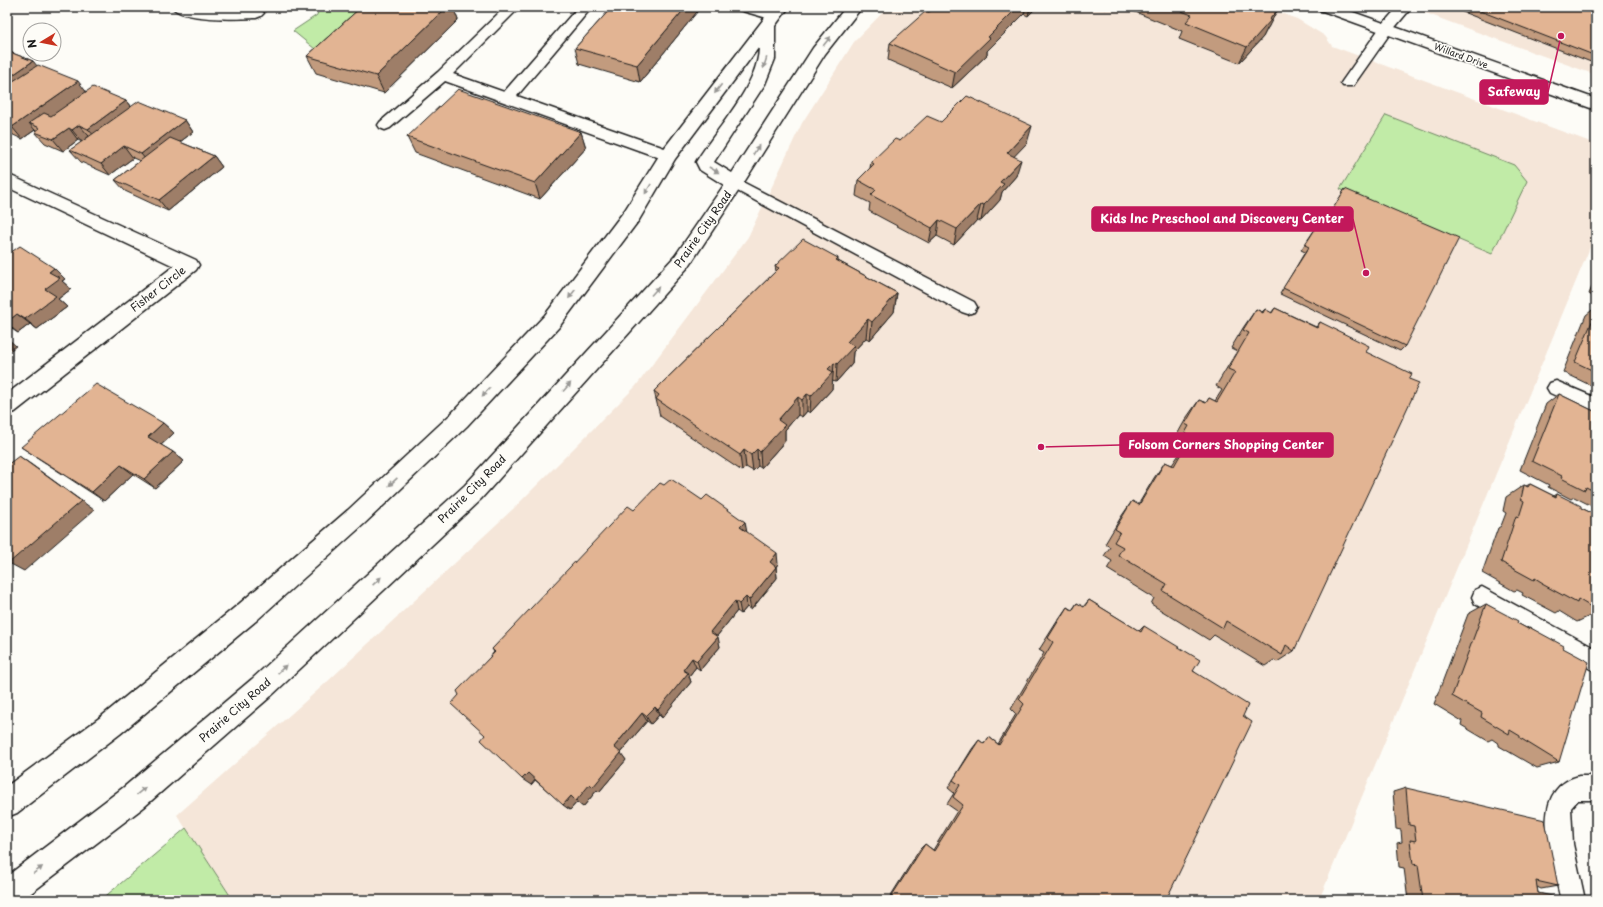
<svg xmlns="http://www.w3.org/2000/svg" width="1603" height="907" font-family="'Playpen Sans',sans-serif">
	<rect width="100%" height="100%" fill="#fdfcf7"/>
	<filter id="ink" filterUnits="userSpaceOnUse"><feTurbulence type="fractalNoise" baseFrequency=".025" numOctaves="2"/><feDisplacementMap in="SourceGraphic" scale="8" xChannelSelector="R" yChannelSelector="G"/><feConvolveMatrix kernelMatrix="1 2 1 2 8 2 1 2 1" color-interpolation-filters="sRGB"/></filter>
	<g filter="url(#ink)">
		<g fill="#f5e6d9">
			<polygon points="888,7 1264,7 1297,19 1325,36 1332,46 1596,144 1596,233 1319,900 233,900 177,815 327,682 513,509 636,386 748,237 802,123 854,42"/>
			<polygon points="1410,7 1596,7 1596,75 1452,23"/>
		</g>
		<g fill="#c1eba7" stroke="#6e8462">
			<polygon points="319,7 372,7 321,54 293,31 317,15"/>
			<polygon points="1386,115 1514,165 1527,181 1492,254 1340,189"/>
			<polygon points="186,828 233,900 101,900"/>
		</g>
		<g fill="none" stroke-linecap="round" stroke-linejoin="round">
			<g stroke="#1c1c1c" stroke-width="3">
				<g id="lane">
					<polygon points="505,7 520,7 453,74 504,92 578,7 592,7 517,96 673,151 676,155 673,159 668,160 663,159 445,81 390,128 385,130 380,128 378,125 380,122 438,72"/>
					<polygon points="737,7 758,7 779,13 781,16 779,19 774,20 739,10"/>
					<polygon points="1398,7 1412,7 1391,32 1353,86 1343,86 1341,83 1343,80 1381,26"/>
					<polygon points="735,178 974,302 977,307 974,312 968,314 962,312 730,187 727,183 730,179"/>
					<polygon points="1556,381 1596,398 1596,414 1550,393 1547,388 1550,383"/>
					<polygon points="1482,587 1596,649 1596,672 1475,604 1472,597 1475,590"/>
					<path d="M 1579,776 L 1596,776 L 1596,800 L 1578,800 L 1571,808 L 1573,844 L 1585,900 L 1561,900 C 1553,863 1525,790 1579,776 Z"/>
				</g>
			</g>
			<g stroke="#1c1c1c" stroke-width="3">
				<g id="street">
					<path d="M 172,7 L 261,10 L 264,13 L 261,16 L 256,18 C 239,19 182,21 172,7 Z"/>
					<polygon points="7,174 196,260 199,265 196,270 15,412 7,415 7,394 174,266 7,187"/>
				</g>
			</g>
			<g stroke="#1c1c1c" stroke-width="3">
				<g id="secondary">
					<path d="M 773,7 L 789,7 L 775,26 L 775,59 L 765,84 L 714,162 L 732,173 L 813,48 L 846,7 L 862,7 L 825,54 L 741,187 L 689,266 L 481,499 L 270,697 L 144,807 L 22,900 L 7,900 L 7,876 L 124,787 L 252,679 L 465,485 L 675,256 L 724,185 L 700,170 L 696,162 C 716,129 759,85 759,47 L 675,159 L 639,220 L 559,327 L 467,426 L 364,524 L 257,620 L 120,734 L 17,813 L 7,817 L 7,786 L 102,716 L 239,604 L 348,510 L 451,414 L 545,315 L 625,210 L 662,151 Z"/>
					<polygon points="1317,7 1339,7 1596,99 1596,110 1320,10"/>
				</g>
			</g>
			<use href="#lane" fill="#fdfcf7" fill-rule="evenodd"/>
			<use href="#street" fill="#fdfcf7" fill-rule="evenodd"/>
			<use href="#secondary" fill="#fdfcf7" fill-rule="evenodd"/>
		</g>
		<g fill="#c29b7e" stroke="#1c1c1c">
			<polygon points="361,7 453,7 458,20 384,93 316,73 307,56"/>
			<polygon points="612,7 701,7 640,82 579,64 575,48"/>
			<polygon points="935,7 1037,7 1028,16 1024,14 987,51 987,55 952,88 888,60 890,43"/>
			<polygon points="1101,7 1108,7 1106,9"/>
			<polygon points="1123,7 1272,7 1269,26 1267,29 1263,37 1239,63 1179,39 1182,31"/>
			<polygon points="1456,7 1596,7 1596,64 1455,9"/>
			<polygon points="7,51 33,61 36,66 86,91 126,101 131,107 185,120 193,132 180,142 214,156 222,167 168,211 125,191 115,180 140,161 133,158 110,175 81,162 70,150 82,142 78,140 63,151 45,143 35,132 36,131 35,130 22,139 7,132"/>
			<polygon points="941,122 1027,143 1014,156 1016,176 1002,192 1000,200 981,221 977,220 954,245 937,236 929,243 869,211 870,203 856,196 858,180 870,168 871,162 900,141"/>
			<polygon points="581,132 586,148 540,199 415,153 407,137"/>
			<polygon points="1345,189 1405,346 1400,351 1280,294 1305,252 1301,250 1319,223 1323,225"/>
			<polygon points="7,255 65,279 62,281 71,289 58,299 67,307 37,329 30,324 18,333 7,326"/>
			<polygon points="838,258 838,261 897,293 894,312 870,340 866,338 853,352 852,364 836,382 832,381 832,389 810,413 807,411 802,417 798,415 785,430 785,441 761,468 758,466 753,471 746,467 742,471 660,416 654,391 776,271 775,266"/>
			<polygon points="1596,277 1596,298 1589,294"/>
			<polygon points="1596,307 1596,388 1563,372 1586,315"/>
			<polygon points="1275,308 1316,327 1320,322 1366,352 1294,651 1277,662 1274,660 1265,666 1214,635 1209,640 1151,604 1154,598 1107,569 1112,561 1104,556 1110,547 1105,544 1121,517 1132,501 1138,505 1154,478 1165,462 1172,465 1180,453 1173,450 1178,443 1174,440 1187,417 1199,400 1206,403 1209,398 1215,401 1222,390 1216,386 1237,351 1231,348 1243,328 1256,309 1262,312 1265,309 1271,313"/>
			<polygon points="1559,394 1596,412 1596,508 1574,497 1571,499 1548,487 1549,485 1520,470 1546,404"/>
			<polygon points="163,423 174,433 161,445 173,452 184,461 155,488 133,474 104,501 21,447"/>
			<polygon points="1530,484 1554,496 1557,494 1581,508 1596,515 1596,613 1577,622 1559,611 1556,613 1522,595 1523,593 1517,590 1514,591 1482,573 1498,528 1501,526 1506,513 1503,511 1506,497 1524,485 1526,486"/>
			<polygon points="702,500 745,522 746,532 778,564 776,567 777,578 751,610 747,607 741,614 737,611 717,636 720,647 700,670 696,667 689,676 691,682 662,718 659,715 651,724 647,721 620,753 626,760 599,792 597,790 583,807 577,802 570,810 535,780 531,785 485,735 459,695 494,652 492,649 634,510"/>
			<polygon points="1089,600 1139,631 1144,626 1243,716 1166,900 888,900 920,849 925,844 933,850 957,811 947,804 954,793 948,788 972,749 979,740 984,744 989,737 998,744 1016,714 1011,709 1044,653 1039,650 1058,620 1067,607 1072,610 1077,603 1083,607"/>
			<polygon points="1486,604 1517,623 1526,628 1529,627 1563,648 1559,762 1537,768 1499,746 1499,744 1492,739 1488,741 1461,725 1462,721 1434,704 1468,614"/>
			<polygon points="1406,788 1558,886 1541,889 1537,887 1538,893 1562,900 1408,900 1404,868 1399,867 1397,843 1402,842 1401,830 1396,829 1393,792"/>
		</g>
		<g fill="#9e7e67" stroke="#1c1c1c">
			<polygon points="447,7 453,7 458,20 384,93 376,76"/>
			<polygon points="686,7 701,7 640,82 637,65"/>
			<polygon points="1018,7 1026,7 1024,14 987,51 987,55 952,88 955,72 988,37"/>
			<polygon points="1030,7 1037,7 1028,16"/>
			<polygon points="1278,9 1269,26 1267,29 1263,37 1239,63 1247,47"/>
			<polygon points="33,61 43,73 7,88 7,79"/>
			<polygon points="78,81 87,93 38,127 29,123 35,130 22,139 12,127"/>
			<polygon points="126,101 135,112 98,140 88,129"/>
			<polygon points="185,120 193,132 150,165 141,154"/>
			<polygon points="79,125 89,136 82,142 72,130"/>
			<polygon points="1032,126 1027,143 1002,169 1007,153"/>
			<polygon points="69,128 78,140 63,151 53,139"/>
			<polygon points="581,132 586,148 540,199 535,183"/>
			<polygon points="124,146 133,158 110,175 101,164"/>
			<polygon points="214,156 222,167 168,211 159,200"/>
			<polygon points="1021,160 1016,176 1002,192 1000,200 981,221 984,205 1000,182"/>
			<polygon points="981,204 977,220 954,245 957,229"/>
			<polygon points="939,220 937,236 929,243 932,228"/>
			<polygon points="54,268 65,279 62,281 71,289 58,299 67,307 37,329 25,319 45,289 49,272"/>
			<polygon points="897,293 894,312 870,340 872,322"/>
			<polygon points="17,314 30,324 18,333 7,324 7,322"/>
			<polygon points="868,319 866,338 853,352 852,364 836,382 837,364 847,342"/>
			<polygon points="7,338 16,346 7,353"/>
			<polygon points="834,363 832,389 810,413 811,396 828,369"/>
			<polygon points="807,394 807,411 802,417 802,400"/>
			<polygon points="798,397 798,415 785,430 785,441 761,468 760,452 778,420"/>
			<polygon points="163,423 174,433 159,447 148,437"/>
			<polygon points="757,449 758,466 753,471 751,455"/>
			<polygon points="744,450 746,467 742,471 740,455"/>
			<polygon points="173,452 184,461 155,488 144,479"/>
			<polygon points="19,456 32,465 94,510 24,571 9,563"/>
			<polygon points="121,465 133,474 104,501 92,492"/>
			<polygon points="745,522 747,533 740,527"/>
			<polygon points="777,553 778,564 770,573 770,562"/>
			<polygon points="776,567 777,578 751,610 749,600"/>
			<polygon points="746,597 747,607 741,614 739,604"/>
			<polygon points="735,601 737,611 713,641 710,632"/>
			<polygon points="718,637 720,647 700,670 697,661"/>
			<polygon points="692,658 696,667 689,676 691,682 662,718 658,710 683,670"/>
			<polygon points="655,707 659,715 651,724 646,716"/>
			<polygon points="642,713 647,721 619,754 614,747"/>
			<polygon points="621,753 626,760 599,792 597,790 583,807 577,802 570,810 563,805 571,796"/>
			<polygon points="528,773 536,779 531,785 522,779"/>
		</g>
		<g fill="#e2b493" stroke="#1c1c1c">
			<polygon points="361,7 447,7 376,76 307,56"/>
			<polygon points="612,7 686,7 637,65 575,48"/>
			<polygon points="935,7 1018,7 988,37 990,38 955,72 890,43 926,11 929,12"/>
			<polygon points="1171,7 1272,7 1278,9 1269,20 1271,20 1247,47 1186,22 1192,15"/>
			<polygon points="1470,7 1596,7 1596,56"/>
			<polygon points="7,51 33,61 7,79"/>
			<polygon points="38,65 78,81 12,127 7,125 7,85"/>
			<polygon points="93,87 126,101 88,129 79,125 72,130 69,128 53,139 35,132 40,128 29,123 44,113 51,116"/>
			<polygon points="458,89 581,132 535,183 407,137"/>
			<polygon points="967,96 1032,126 1007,153 1021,160 1000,182 1004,184 984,205 981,204 957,229 939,220 932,228 871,195 876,190 858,180 874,164 871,162 895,139 900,141 927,116 941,122"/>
			<polygon points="139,101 185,120 141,154 124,146 101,164 70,150"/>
			<polygon points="170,138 214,156 159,200 115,180"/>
			<polygon points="1345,189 1459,238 1405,346 1283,288 1309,247 1305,245 1319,223 1323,225"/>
			<polygon points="803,239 838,258 836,260 897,293 872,322 868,319 847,342 854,346 837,364 834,363 828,369 833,372 811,396 807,394 802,400 798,397 778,420 785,425 760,452 757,449 751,455 744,450 740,455 656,399 659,395 654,391 779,268 775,266"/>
			<polygon points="20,246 54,268 49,272 60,278 45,289 56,296 25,319 17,314 7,322 7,255"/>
			<polygon points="1275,308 1317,328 1320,322 1369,346 1366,352 1412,374 1409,379 1419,383 1294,651 1286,645 1282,655 1226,621 1223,628 1163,591 1167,584 1118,555 1123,547 1114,542 1120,532 1115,529 1132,501 1139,505 1165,462 1174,466 1191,436 1185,433 1189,426 1185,424 1199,400 1206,403 1209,398 1217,402 1235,372 1228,369 1249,333 1243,330 1256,309 1263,313 1265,309 1272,313"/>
			<polygon points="1596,312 1596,372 1575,362"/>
			<polygon points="96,384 163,423 148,437 173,452 144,479 121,465 92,492 21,447"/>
			<polygon points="1559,394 1596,412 1596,492 1586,487 1585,490 1561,478 1562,476 1532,461"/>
			<polygon points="19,456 81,501 9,563 7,562 7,465"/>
			<polygon points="671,479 702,500 707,495 745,522 740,527 777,553 770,562 776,567 749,600 746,597 739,604 735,601 710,632 718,637 697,661 692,658 683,670 688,673 658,710 655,707 646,716 642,713 614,747 621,753 593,787 590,784 576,801 571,796 563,805 528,773 522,779 481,740 485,735 451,704 459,695 457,691 495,652 492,649 628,506 634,510 660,483 664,485"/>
			<polygon points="1530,484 1556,497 1557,494 1581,506 1581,508 1596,515 1596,610 1578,599 1577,603 1542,584 1543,583 1535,578 1534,580 1501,562 1516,516 1519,517 1524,501 1521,499 1524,485 1528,487"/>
			<polygon points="1089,600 1141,632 1144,626 1200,660 1193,671 1248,705 1243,716 1252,722 1166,900 889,900 925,844 934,851 963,805 953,797 960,785 953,780 979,740 984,744 989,737 999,745 1024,704 1019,699 1053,642 1048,638 1067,607 1072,611 1077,603 1084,607"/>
			<polygon points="1486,604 1518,621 1517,623 1528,629 1529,627 1564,646 1563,648 1589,662 1559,762 1520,738 1520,736 1510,730 1509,734 1481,717 1482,713 1452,696"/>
			<polygon points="1406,788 1545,820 1558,886 1536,881 1538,893 1562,898 1562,900 1423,900 1418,865 1413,864 1410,840 1416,841 1414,826 1409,825"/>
		</g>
		<defs><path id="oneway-solid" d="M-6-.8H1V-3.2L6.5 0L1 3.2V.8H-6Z"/></defs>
		<g fill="#989794">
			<use href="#oneway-solid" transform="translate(827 41) rotate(-51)"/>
			<use href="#oneway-solid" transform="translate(765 63) rotate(107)"/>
			<use href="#oneway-solid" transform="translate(718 89) rotate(127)"/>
			<use href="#oneway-solid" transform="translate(756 150) rotate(-58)"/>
			<use href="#oneway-solid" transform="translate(714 170) rotate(30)"/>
			<use href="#oneway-solid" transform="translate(648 189) rotate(121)"/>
			<use href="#oneway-solid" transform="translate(655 291) rotate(-48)"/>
			<use href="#oneway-solid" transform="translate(572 294) rotate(127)"/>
			<use href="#oneway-solid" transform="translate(567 387) rotate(-48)"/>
			<use href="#oneway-solid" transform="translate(486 392) rotate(133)"/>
			<use href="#oneway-solid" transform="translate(393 482) rotate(137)"/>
			<use href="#oneway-solid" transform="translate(377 581) rotate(-43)"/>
			<use href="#oneway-solid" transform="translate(282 669) rotate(-43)"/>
			<use href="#oneway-solid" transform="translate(141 791) rotate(-40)"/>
			<use href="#oneway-solid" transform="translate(38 870) rotate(-37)"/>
		</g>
	</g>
	<g text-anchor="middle" stroke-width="3.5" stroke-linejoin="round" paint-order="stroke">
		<g font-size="9" fill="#1c1c1c" stroke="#fdfcf7">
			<text transform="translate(1461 56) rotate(20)" y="3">Willard Drive</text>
		</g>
		<g font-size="11" fill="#1c1c1c" stroke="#fdfcf7">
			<text transform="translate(703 229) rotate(-55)" y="4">Prairie City Road</text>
			<text transform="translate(158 289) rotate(-38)" y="4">Fisher Circle</text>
			<text transform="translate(472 489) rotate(-45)" y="4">Prairie City Road</text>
			<text transform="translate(235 710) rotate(-41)" y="4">Prairie City Road</text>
		</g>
	</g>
	<path fill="none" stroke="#c2185b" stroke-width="1.5" d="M1561 36L1548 92M1366 273L1353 219M1041 447L1120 445"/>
	<g fill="#c2185b" stroke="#fdfcf7" stroke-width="1.5">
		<circle cx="1561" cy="36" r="4"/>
		<circle cx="1366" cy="273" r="4"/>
		<circle cx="1041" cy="447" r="4"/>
	</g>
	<g fill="#c2185b" stroke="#c2185b" stroke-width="1.5">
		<rect x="1480" y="80" width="68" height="24" rx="4"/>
		<rect x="1092" y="207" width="261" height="24" rx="4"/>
		<rect x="1120" y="433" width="213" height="24" rx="4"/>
	</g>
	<g font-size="12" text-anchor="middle" font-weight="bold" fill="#fff">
		<text x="1514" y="96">Safeway</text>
		<text x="1222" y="223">Kids Inc Preschool and Discovery Center</text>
		<text x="1226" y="449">Folsom Corners Shopping Center</text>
	</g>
	<rect width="1603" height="907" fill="none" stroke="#fdfcf7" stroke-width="24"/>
	<rect x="12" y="12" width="1579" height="883" fill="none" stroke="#1c1c1c" stroke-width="1.5" filter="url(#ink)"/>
	<g transform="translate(42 42) rotate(260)"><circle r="19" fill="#fdfcf7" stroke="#a3a29f"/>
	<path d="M0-3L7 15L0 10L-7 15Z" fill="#c8321e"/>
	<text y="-6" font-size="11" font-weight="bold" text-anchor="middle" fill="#1c1c1c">N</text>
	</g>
</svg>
